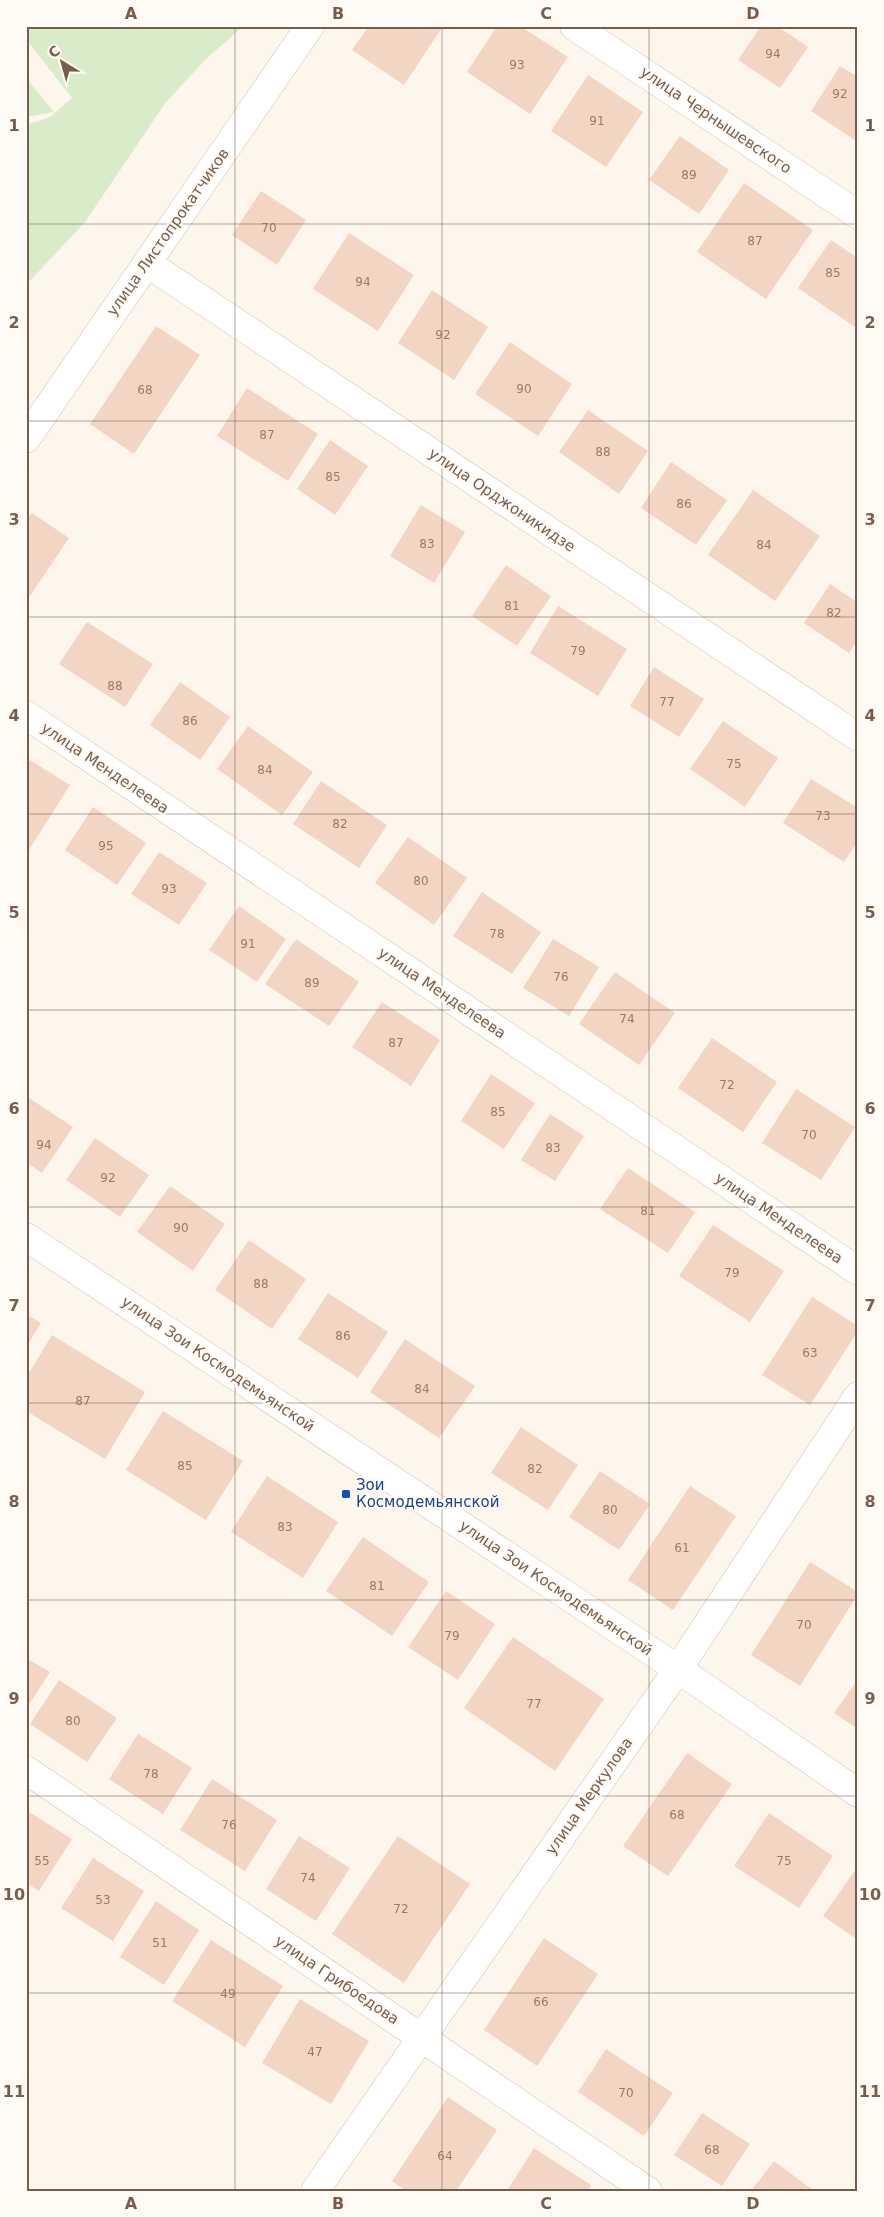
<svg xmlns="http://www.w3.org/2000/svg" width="884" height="2217" font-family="'DejaVu Sans',sans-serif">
	<rect width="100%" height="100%" fill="#fdf6ec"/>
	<g fill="#d8ecc9">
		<polygon points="26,26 244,26 208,57 166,102 85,222 26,285 26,125 50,117 72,98 26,39"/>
		<polygon points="26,78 54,112 26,117"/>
	</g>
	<g fill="#f3d5c3">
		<polygon points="369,26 443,26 404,85 352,50"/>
		<polygon points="497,26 520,26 568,57 530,114 467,72"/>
		<polygon points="761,26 777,26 808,47 780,88 738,60"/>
		<polygon points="840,66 858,77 858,142 811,111"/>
		<polygon points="588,75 643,112 606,167 551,131"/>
		<polygon points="680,136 729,170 699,214 649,180"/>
		<polygon points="744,183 813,230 766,299 697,252"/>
		<polygon points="261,191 306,220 277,265 232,235"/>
		<polygon points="349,233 414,275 378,331 313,289"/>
		<polygon points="831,240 858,258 858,329 798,288"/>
		<polygon points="432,290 488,327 454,380 398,343"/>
		<polygon points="156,326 200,355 134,454 90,424"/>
		<polygon points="510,342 572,384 538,436 475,394"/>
		<polygon points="247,388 318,434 288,481 217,436"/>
		<polygon points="588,410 648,451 619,494 559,452"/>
		<polygon points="330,440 368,466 335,515 297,489"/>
		<polygon points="671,462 727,500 696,545 641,508"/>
		<polygon points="753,490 820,536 775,601 708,555"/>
		<polygon points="421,505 465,532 434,583 390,556"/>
		<polygon points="32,513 69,538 26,602 26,521"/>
		<polygon points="506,565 551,596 517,646 472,616"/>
		<polygon points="830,584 858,603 858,640 849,653 804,623"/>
		<polygon points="558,606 627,649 598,696 530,653"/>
		<polygon points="87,622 153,664 125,707 59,664"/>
		<polygon points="654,667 704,699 679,737 630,706"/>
		<polygon points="180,682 230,717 200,760 150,725"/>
		<polygon points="723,721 778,758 745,807 690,769"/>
		<polygon points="248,726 313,772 282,815 217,769"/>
		<polygon points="30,760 70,785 29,850 26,848 26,766"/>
		<polygon points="811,779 858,808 858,841 844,862 783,823"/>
		<polygon points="321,781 387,825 359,868 293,824"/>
		<polygon points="93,807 146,843 117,885 65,850"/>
		<polygon points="408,837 467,878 434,925 375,883"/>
		<polygon points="159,852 207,883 179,925 131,894"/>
		<polygon points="482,892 541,932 512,974 453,936"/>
		<polygon points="239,906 286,939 257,982 209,950"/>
		<polygon points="296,939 359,982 329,1026 265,984"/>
		<polygon points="553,939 599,967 569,1016 523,988"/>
		<polygon points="615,972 675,1013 639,1065 579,1024"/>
		<polygon points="382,1002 440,1040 411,1086 352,1047"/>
		<polygon points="712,1038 777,1082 743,1132 678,1088"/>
		<polygon points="491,1074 535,1103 504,1149 461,1121"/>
		<polygon points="796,1089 855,1127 821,1180 762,1143"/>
		<polygon points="26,1096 73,1127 42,1173 26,1162"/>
		<polygon points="550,1114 584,1136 555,1181 521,1160"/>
		<polygon points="95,1138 149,1175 120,1217 66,1180"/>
		<polygon points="628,1168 695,1212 668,1253 600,1209"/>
		<polygon points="170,1186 225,1224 193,1271 137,1232"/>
		<polygon points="713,1225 784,1271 750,1322 679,1276"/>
		<polygon points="249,1240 306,1279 272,1329 215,1290"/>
		<polygon points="328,1293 388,1332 358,1378 298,1339"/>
		<polygon points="812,1297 858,1326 858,1331 810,1405 762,1375"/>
		<polygon points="26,1314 41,1323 26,1347"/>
		<polygon points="52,1335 145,1392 105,1459 26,1411 26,1378"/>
		<polygon points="405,1339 475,1386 439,1438 370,1392"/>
		<polygon points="163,1411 243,1461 206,1520 126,1470"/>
		<polygon points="521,1427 578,1465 548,1510 491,1473"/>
		<polygon points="600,1471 650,1504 619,1550 569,1517"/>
		<polygon points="267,1476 338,1522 303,1578 231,1532"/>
		<polygon points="690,1486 736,1516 673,1610 628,1580"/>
		<polygon points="363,1537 429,1582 392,1636 326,1591"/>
		<polygon points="810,1562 858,1592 858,1594 800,1686 751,1655"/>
		<polygon points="446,1591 495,1624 458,1680 408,1647"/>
		<polygon points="513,1637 604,1699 555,1771 464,1708"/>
		<polygon points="26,1658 50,1672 26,1709"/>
		<polygon points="858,1679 858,1729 834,1713"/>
		<polygon points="59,1680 117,1718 87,1762 30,1724"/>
		<polygon points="138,1734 192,1768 163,1814 109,1779"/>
		<polygon points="687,1753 732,1784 668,1876 623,1846"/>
		<polygon points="212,1779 277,1820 245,1871 180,1830"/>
		<polygon points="26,1810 72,1839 39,1891 26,1883"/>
		<polygon points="769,1813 833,1856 799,1908 734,1866"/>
		<polygon points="299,1836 350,1868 316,1921 266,1889"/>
		<polygon points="398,1836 470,1884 404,1983 332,1934"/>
		<polygon points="93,1858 144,1891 113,1941 61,1908"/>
		<polygon points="858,1866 858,1940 823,1916"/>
		<polygon points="156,1901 199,1930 164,1985 120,1957"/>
		<polygon points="544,1938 598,1974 537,2066 484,2030"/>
		<polygon points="211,1940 283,1986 245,2047 172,2001"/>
		<polygon points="300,1999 369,2041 331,2104 262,2063"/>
		<polygon points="606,2049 673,2093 644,2136 578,2092"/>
		<polygon points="448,2097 497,2130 456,2191 406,2191 392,2181"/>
		<polygon points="702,2113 750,2144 722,2186 674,2155"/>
		<polygon points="534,2148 591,2185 588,2191 507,2191"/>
		<polygon points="774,2161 814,2191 751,2191"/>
	</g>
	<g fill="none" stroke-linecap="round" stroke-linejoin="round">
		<g stroke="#d1beb0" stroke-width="29">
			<g id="minor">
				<polyline points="574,26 858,215"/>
				<polyline points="147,263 858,737"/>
				<polyline points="26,715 858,1271"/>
				<polyline points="26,1237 678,1669 858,1793"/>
				<polyline points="26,1770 648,2191"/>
				<polyline points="315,2191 678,1669 858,1396"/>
			</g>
		</g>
		<g stroke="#d1beb0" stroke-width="29">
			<polyline id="tertiary" points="26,439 310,26"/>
		</g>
		<use href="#minor" stroke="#fff" stroke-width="28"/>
		<use href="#tertiary" stroke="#fff" stroke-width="28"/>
	</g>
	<path fill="none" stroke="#7a5c4d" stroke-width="1" stroke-opacity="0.55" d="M 235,26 L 235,2191M 442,26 L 442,2191M 649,26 L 649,2191M 26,224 L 858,224M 26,421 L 858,421M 26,617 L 858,617M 26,814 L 858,814M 26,1010 L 858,1010M 26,1207 L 858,1207M 26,1403 L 858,1403M 26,1600 L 858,1600M 26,1796 L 858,1796M 26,1993 L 858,1993"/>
	<rect fill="#1a4fb4" stroke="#fffaf3" stroke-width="2" x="341" y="1489" width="10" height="10" rx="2.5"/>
	<g text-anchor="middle" stroke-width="5" stroke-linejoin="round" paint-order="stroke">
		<g font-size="12" fill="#987a6a">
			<text x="773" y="58">94</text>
			<text x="517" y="69">93</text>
			<text x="840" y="98">92</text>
			<text x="597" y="125">91</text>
			<text x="689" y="179">89</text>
			<text x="269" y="232">70</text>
			<text x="755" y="245">87</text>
			<text x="833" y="277">85</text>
			<text x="363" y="286">94</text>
			<text x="443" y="339">92</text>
			<text x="524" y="393">90</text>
			<text x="145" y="394">68</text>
			<text x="267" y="439">87</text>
			<text x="603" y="456">88</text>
			<text x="333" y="481">85</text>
			<text x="684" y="508">86</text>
			<text x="427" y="548">83</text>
			<text x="764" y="549">84</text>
			<text x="512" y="610">81</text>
			<text x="834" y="617">82</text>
			<text x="578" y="655">79</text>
			<text x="115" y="690">88</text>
			<text x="667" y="706">77</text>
			<text x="190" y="725">86</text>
			<text x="734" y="768">75</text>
			<text x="265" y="774">84</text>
			<text x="823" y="820">73</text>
			<text x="340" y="828">82</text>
			<text x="106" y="850">95</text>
			<text x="421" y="885">80</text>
			<text x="169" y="893">93</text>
			<text x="497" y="938">78</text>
			<text x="248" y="948">91</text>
			<text x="561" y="981">76</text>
			<text x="312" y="987">89</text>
			<text x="627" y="1023">74</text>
			<text x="396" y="1047">87</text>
			<text x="727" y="1089">72</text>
			<text x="498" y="1116">85</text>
			<text x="809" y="1139">70</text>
			<text x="44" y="1149">94</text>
			<text x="553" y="1152">83</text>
			<text x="108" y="1182">92</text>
			<text x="648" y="1215">81</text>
			<text x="181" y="1232">90</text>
			<text x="732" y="1277">79</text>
			<text x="261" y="1288">88</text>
			<text x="343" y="1340">86</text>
			<text x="810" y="1357">63</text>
			<text x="422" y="1393">84</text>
			<text x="83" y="1405">87</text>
			<text x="185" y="1470">85</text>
			<text x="535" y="1473">82</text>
			<text x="610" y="1514">80</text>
			<text x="285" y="1531">83</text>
			<text x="682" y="1552">61</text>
			<text x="377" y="1590">81</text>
			<text x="804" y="1629">70</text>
			<text x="452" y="1640">79</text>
			<text x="534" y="1708">77</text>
			<text x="73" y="1725">80</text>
			<text x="151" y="1778">78</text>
			<text x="677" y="1819">68</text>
			<text x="229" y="1829">76</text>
			<text x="42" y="1865">55</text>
			<text x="784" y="1865">75</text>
			<text x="308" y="1882">74</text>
			<text x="103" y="1904">53</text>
			<text x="401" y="1913">72</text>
			<text x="160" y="1947">51</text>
			<text x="228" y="1998">49</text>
			<text x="541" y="2006">66</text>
			<text x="315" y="2056">47</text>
			<text x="626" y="2097">70</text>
			<text x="712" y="2154">68</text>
			<text x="445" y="2160">64</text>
		</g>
		<g font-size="15" fill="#7a5c4d" stroke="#fffaf3">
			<text transform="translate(716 120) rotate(34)" y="5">улица Чернышевского</text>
			<text transform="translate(168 232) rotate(-55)" y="5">улица Листопрокатчиков</text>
			<text transform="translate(502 500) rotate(34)" y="5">улица Орджоникидзе</text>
			<text transform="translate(105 768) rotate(34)" y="5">улица Менделеева</text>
			<text transform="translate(442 993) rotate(34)" y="5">улица Менделеева</text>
			<text transform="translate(779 1218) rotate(34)" y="5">улица Менделеева</text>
			<text transform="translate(218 1364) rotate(34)" y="5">улица Зои Космодемьянской</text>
			<text transform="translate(556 1588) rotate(34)" y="5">улица Зои Космодемьянской</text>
			<text transform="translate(589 1796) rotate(-55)" y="5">улица Меркулова</text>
			<text transform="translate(337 1980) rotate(34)" y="5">улица Грибоедова</text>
		</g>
		<g font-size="15" fill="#164399" stroke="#fffaf3" text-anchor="start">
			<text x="356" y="1490">Зои<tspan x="356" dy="17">Космодемьянской</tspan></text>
		</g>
	</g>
	<rect width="884" height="2217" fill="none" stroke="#fffaf3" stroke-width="55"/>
	<g transform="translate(62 62) rotate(323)" stroke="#fffaf3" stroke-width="4" paint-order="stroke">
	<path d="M0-4L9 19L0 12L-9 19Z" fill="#7a5c4d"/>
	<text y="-8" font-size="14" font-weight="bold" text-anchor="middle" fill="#7a5c4d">С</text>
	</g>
	<rect x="28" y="28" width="828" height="2162" fill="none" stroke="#7a5c4d" stroke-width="2"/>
	<g font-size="16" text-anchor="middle" font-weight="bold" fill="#7a5c4d">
		<text x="131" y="19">A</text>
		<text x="338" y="19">B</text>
		<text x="546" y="19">C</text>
		<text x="753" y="19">D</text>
		<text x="14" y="131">1</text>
		<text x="870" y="131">1</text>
		<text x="14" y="328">2</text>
		<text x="870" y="328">2</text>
		<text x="14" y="525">3</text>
		<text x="870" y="525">3</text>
		<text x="14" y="721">4</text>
		<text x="870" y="721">4</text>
		<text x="14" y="918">5</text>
		<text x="870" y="918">5</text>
		<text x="14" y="1114">6</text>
		<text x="870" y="1114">6</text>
		<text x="14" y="1311">7</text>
		<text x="870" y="1311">7</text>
		<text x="14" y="1507">8</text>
		<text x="870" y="1507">8</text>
		<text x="14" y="1704">9</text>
		<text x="870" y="1704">9</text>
		<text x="14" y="1900">10</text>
		<text x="870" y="1900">10</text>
		<text x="14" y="2097">11</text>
		<text x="870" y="2097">11</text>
		<text x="131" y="2209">A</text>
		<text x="338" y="2209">B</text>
		<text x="546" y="2209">C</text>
		<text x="753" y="2209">D</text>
	</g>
</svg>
